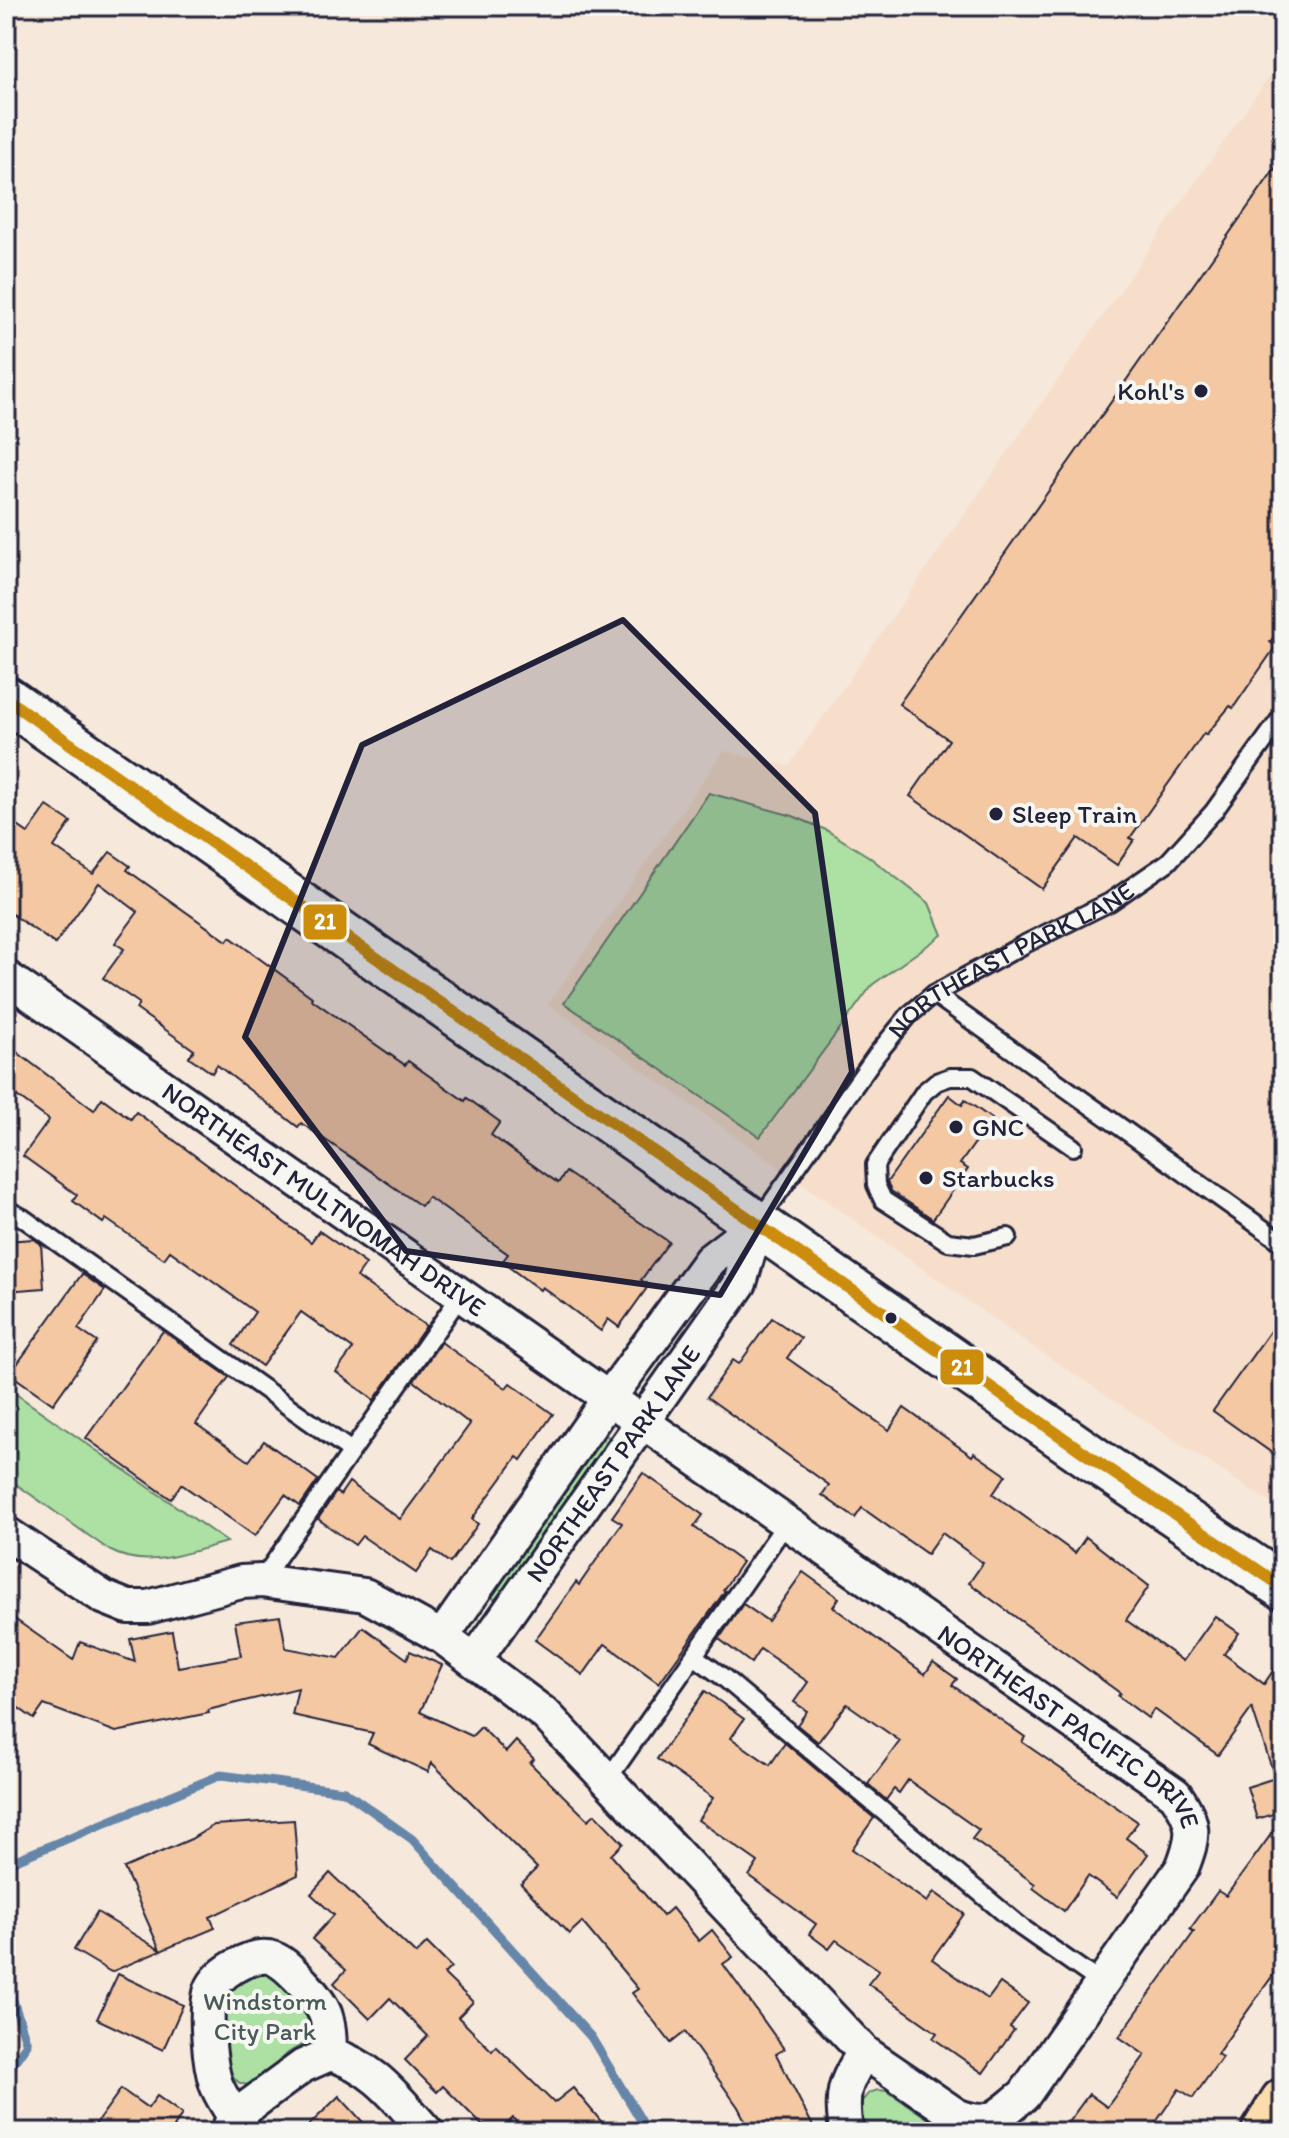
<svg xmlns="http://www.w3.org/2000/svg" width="1289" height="2138" font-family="Itim,sans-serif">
	<rect width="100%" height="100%" fill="#f6e8db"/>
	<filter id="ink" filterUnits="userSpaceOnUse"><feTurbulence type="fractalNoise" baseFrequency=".0125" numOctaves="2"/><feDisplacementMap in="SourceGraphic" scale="16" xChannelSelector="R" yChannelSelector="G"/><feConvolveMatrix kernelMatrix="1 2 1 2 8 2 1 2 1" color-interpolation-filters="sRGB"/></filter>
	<g filter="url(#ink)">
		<polygon fill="#f6deca" points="1283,57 1283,1511 1036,1349 548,1004 723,751 789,766"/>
		<g fill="#ace1a3" stroke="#67826f" stroke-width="2">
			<polygon points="709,793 793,816 826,830 868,856 929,903 942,935 872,985 760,1137 564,1003"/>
			<path d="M 6,1387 L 227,1542 C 188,1552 147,1571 109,1550 L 6,1477 Z"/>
			<polygon points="605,1434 613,1441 497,1603 490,1594 601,1435"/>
			<path d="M 261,1966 L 311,2004 L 317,2033 C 309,2044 292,2048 282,2058 C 274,2065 268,2075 259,2080 C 220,2105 223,2020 221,2001 L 223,1993 Z"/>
			<polygon points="878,2090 887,2091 948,2132 862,2132 861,2102 869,2093"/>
		</g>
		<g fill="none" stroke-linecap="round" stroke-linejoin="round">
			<g stroke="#6686a9" stroke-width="9">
				<polyline points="6,1864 221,1775 344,1791 412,1839 591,2037 648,2132"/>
				<polyline points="6,1961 8,1985 27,2044 6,2073"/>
			</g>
		</g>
		<g fill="#f5c8a4" stroke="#22223b" stroke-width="2">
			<polygon points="1283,157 1283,624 1270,642 1276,646 1233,708 1230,706 1206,735 1204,733 1130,838 1134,840 1117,865 1078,838 1042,889 910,796 949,740 899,704"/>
			<polygon points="47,806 71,822 54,847 93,874 110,852 130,866 127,870 227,941 230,937 312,997 311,999 405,1065 408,1061 465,1101 467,1098 500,1122 491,1135 558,1183 566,1172 669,1242 641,1280 649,1285 619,1327 608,1319 601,1331 542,1287 540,1290 502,1262 508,1254 428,1197 421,1206 301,1123 298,1127 217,1065 212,1073 189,1057 194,1050 136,1009 139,1003 103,978 124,949 115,943 138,912 99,883 55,944 6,910 6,818 28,833"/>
			<polygon points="6,1044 94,1110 102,1098 131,1119 136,1112 311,1242 319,1231 366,1264 357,1277 426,1326 374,1400 336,1372 353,1349 301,1312 262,1366 233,1345 255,1312 170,1251 164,1259 106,1219 103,1223 73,1201 77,1195 23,1156 49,1120 6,1088"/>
			<polygon points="949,1095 962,1105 965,1100 992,1119 960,1164 968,1169 933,1219 891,1191 887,1182"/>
			<polygon points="34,1239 41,1244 44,1288 6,1291 6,1241"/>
			<polygon points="82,1274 105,1290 78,1329 97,1342 53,1404 10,1374"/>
			<polygon points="1283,1313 1283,1461 1213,1411"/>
			<polygon points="772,1318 801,1338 787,1358 889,1430 904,1408 972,1456 974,1453 1006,1475 993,1494 1075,1553 1086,1537 1149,1586 1126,1620 1183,1661 1215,1616 1239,1633 1224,1654 1264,1684 1283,1656 1283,1811 1257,1819 1247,1787 1275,1778 1252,1708 1218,1755 1154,1709 1148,1718 1118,1696 1120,1693 969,1583 983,1563 942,1533 927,1554 862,1508 855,1518 822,1495 829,1485 707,1397 733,1360 739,1364"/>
			<polygon points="163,1331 229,1377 196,1424 249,1461 264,1441 318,1480 300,1506 285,1495 255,1536 181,1484 171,1499 86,1438"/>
			<polygon points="441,1342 506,1388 510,1383 553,1414 521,1460 517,1457 472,1519 478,1524 450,1563 432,1550 416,1573 362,1536 355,1545 318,1519 336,1492 340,1495 349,1482 400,1519 470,1424 414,1381"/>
			<polygon points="643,1473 703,1515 694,1527 742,1562 723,1590 725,1591 659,1683 605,1644 583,1675 535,1640 576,1582 579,1585 622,1523 612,1517"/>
			<polygon points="803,1572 839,1598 833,1607 925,1674 933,1662 957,1679 952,1685 1025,1737 1022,1742 1138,1822 1126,1838 1148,1854 1117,1897 1088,1876 1064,1911 1033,1888 1035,1884 972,1839 979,1830 908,1780 899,1793 894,1789 886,1800 868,1784 900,1741 847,1704 818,1742 797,1725 807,1711 794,1702 808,1682 760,1649 751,1663 719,1639 743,1604 768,1621"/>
			<polygon points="6,1613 73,1660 80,1642 135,1662 130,1639 172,1631 178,1667 241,1656 235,1622 280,1616 286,1648 339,1658 363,1627 407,1659 410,1651 442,1665 420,1712 472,1736 481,1727 506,1752 516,1741 534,1759 530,1763 588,1820 595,1814 623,1843 611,1855 663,1916 672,1908 699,1941 712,1930 733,1957 723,1964 784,2049 776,2054 816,2132 751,2132 738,2107 685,2032 671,2043 632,1993 638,1989 582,1922 569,1934 521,1884 537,1868 432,1763 428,1772 368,1744 373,1733 292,1715 298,1688 208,1710 209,1713 116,1732 44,1705 34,1719 6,1699"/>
			<polygon points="705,1691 744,1719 731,1738 770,1765 785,1743 874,1818 852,1849 927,1902 934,1892 964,1914 932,1959 988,1999 1000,1983 1028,2003 1010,2027 1014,2030 983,2073 933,2038 937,2033 868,1984 879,1970 836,1940 829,1949 809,1934 816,1924 749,1876 758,1862 698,1820 713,1798 657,1759"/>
			<polygon points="1283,1818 1283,1961 1217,2054 1222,2057 1193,2098 1179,2089 1149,2132 1061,2132 1089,2094 1107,2107 1145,2055 1119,2037 1194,1932 1190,1929 1218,1891 1226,1896"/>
			<polygon points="294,1820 298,1875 210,1917 215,1928 111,1972 74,1950 97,1912 160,1950 124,1868 191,1839 214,1825"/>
			<polygon points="330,1873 416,1954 427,1943 451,1967 444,1974 473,2002 458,2017 492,2051 496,2046 554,2103 573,2088 610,2132 525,2132 513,2118 499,2132 489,2132 443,2086 437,2092 405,2060 428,2036 390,1998 370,2019 334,1983 346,1970 312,1939 334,1915 311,1894"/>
			<polygon points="118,1974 183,2005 163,2050 97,2019"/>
			<polygon points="121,2089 148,2108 157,2096 182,2114 174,2127 181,2132 90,2132"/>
			<polygon points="339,2096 372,2132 302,2132"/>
		</g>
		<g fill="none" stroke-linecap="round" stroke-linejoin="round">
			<g stroke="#22223b" stroke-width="22">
				<g id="lane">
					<polyline points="934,994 1283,1243"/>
					<polyline points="6,1209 23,1218 350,1450"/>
					<path id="s1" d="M 758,1222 L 877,1054 L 909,1015 L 934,994 L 1025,944 L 1110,902 L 1168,862 L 1214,811 L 1283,715"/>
					<polyline points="1008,1237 974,1245 948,1242 883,1200 876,1185 875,1165 924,1092 936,1082 950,1077 972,1077 1073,1147"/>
					<polyline points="261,1581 461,1295"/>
					<polyline points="694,1656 723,1677 1021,1927 1101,1983"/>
					<polyline points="608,1779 787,1522"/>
				</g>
			</g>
			<g stroke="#22223b" stroke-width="38">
				<g id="street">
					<path id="s2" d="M 6,977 L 1175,1794 C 1196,1823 1195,1835 1182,1868 L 1024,2095 C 997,2116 991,2129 956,2115 L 864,2052 L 546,1715 L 442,1637 L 365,1595 L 261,1581 L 241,1582 L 148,1607 L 128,1607 L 103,1597 L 6,1533"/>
					<polyline points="442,1637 609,1398 710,1260 757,1224"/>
					<path id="s3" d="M 475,1660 L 740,1283 L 757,1224"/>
					<path d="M 234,2117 C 228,2106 220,2095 216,2084 C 209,2063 205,2014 210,1993 C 214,1974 250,1954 269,1957 C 283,1960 293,1973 303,1983 C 327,2009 330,2018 330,2054"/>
					<path d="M 227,2132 L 234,2117 L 303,2066 L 330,2054 C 375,2067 397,2099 427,2132"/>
					<path d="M 846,2132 C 841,2092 843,2086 864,2052"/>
				</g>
			</g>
			<g stroke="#22223b" stroke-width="50">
				<polyline id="secondary" points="6,699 1102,1465 1283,1587"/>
			</g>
			<g stroke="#22223b" stroke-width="50">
				<polyline id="primary" points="1264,2132 1283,2101"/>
			</g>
			<use href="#lane" stroke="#f6f6f2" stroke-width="16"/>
			<use href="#street" stroke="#f6f6f2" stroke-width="32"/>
			<use href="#secondary" stroke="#f6f6f2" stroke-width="44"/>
			<use href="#primary" stroke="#fddcac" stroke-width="44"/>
			<g stroke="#f6f6f2" stroke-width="18">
				<polyline id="bus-1" points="6,699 1102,1465 1283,1587"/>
			</g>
			<use href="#bus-1" stroke="#cc8c0c" stroke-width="12"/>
		</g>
	</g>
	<path fill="#22223b" fill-opacity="0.2" stroke="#22223b" stroke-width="6" stroke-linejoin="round" d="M 623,620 L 815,813 L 852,1072 L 720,1295 L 406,1251 L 245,1037 L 362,745 Z"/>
	<g fill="#22223b" stroke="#f6f6f2" stroke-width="3">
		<circle cx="1201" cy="391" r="8"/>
		<circle cx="996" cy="814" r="8"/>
		<circle cx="956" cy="1127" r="8"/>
		<circle cx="926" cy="1178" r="8"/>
		<circle cx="891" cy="1318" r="7"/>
	</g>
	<g text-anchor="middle" stroke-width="8" stroke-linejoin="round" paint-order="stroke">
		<g font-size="26" fill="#22223b" stroke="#f6f6f2" text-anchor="start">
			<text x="1185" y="400" text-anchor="end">Kohl's</text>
			<text x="1012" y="823">Sleep Train</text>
			<text x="972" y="1136">GNC</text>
			<text x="942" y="1187">Starbucks</text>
		</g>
		<g font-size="26" fill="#22223b" stroke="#f6f6f2">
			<text dy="9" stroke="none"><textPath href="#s1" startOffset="372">NORTHEAST PARK LANE</textPath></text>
			<text dy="9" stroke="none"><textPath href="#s2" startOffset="388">NORTHEAST MULTNOMAH DRIVE</textPath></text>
			<text dy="9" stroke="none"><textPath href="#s3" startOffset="240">NORTHEAST PARK LANE</textPath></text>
			<text dy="9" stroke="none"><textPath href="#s2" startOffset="1302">NORTHEAST PACIFIC DRIVE</textPath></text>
		</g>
		<g font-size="26" fill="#4b5b5a" stroke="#f6f6f2">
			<text x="265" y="2010">Windstorm<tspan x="265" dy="30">City Park</tspan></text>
		</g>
	</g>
	<g stroke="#f6f6f2" stroke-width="3">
		<rect x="302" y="903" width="46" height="38" rx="8" fill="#cc8c0c"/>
		<rect x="939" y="1348" width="46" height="38" rx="8" fill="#cc8c0c"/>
	</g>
	<g font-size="22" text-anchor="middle" font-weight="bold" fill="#fff">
		<text x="325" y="929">21</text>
		<text x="962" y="1375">21</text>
	</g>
	<rect width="1289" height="2138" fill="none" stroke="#f6f6f2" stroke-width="32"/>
	<rect x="16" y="16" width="1257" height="2106" fill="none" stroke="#22223b" stroke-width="3" filter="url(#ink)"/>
</svg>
